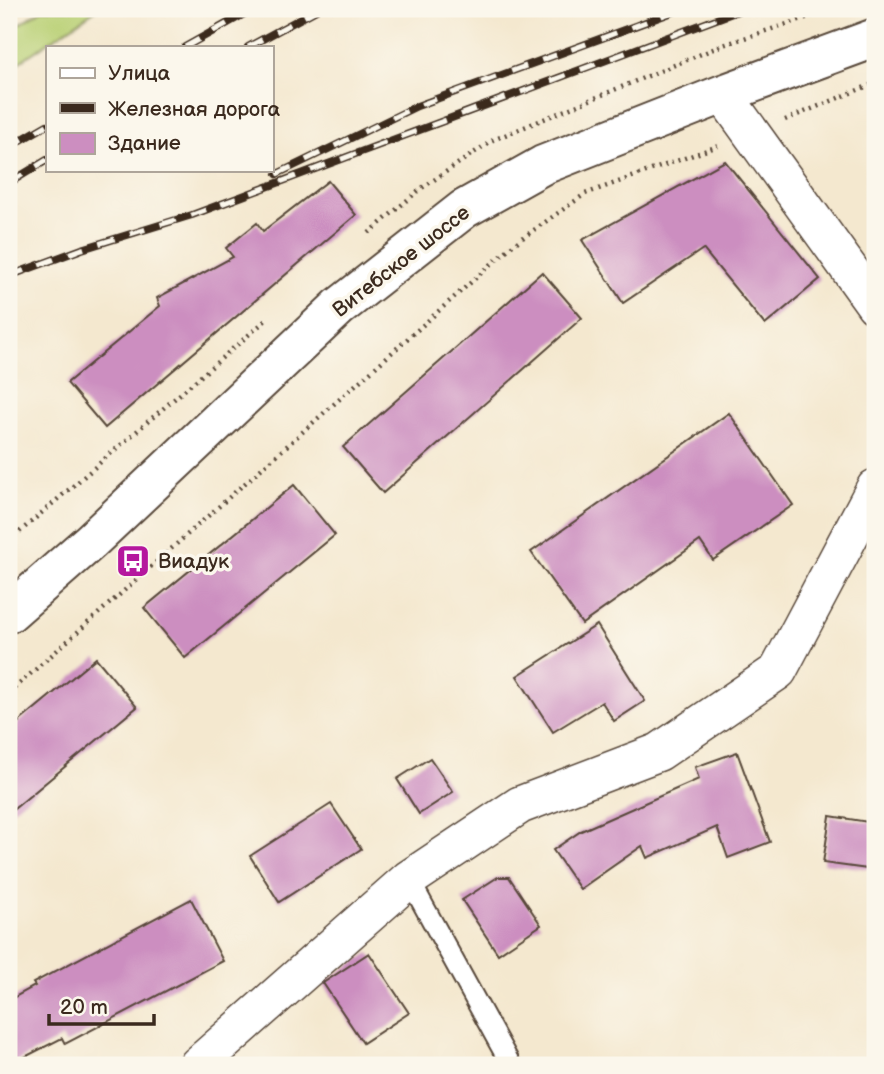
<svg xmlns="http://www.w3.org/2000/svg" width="884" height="1074" font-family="'Balsamiq Sans',sans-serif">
	<rect width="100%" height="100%" fill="#fbf7ec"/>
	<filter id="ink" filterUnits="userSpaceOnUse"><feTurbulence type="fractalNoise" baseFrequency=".0143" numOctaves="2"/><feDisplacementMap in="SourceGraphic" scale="14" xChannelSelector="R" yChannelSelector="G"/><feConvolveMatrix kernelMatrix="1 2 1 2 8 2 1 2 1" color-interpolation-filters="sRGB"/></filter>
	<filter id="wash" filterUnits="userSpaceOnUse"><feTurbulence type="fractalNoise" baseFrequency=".00686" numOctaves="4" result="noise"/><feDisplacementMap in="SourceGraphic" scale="28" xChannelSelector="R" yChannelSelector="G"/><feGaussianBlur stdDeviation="1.57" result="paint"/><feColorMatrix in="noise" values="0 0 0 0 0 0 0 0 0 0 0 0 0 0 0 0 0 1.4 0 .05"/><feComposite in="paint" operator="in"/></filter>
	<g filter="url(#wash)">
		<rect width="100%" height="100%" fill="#f4e8cf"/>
		<polygon fill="#b9d074" stroke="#7a7d49" stroke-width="2" points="43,9 97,9 9,69 9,31"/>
		<g id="blocks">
			<g fill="#cc8ec0">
				<polygon points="725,161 820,279 765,325 703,249 623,303 582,240"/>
				<polygon points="328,181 356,215 105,428 67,383 160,306 157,298 233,257 226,248 257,223 263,231"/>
				<polygon points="542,272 582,318 383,493 343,447"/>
				<polygon points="729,413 793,505 713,560 700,541 582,624 531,552"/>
				<polygon points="294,485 335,535 185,658 144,608"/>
				<polygon points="597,625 645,701 614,721 602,702 553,732 517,676"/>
				<polygon points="96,658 137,707 9,813 9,730"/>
				<polygon points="737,752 770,842 728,858 717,827 647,858 642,846 580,889 553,850 581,831 699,779 695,767"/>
				<polygon points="430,758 453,792 419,814 397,779"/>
				<polygon points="331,804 361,849 279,902 250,856"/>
				<polygon points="830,816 875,823 875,870 823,863"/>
				<polygon points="498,877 509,877 541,925 498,954 462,900"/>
				<polygon points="191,899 223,961 65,1044 62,1038 9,1065 9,1000 35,986 33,983"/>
				<polygon points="369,953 409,1013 363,1043 323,983"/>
			</g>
		</g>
	</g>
	<g filter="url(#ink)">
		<use href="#blocks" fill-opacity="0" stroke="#574639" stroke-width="2"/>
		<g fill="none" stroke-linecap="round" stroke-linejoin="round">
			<g stroke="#574639" stroke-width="23">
				<polyline id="service" points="409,879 511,1065"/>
			</g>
			<g stroke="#574639" stroke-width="40">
				<g id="minor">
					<polyline points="723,94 875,305"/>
					<polyline points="198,1065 409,879 520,805 659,752 778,671 875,488"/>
				</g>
			</g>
			<g stroke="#574639" stroke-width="42">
				<polyline id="primary" points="9,613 91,541 339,307 464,209 543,165 723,94 875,38"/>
			</g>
			<g stroke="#574639" stroke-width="4.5" stroke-dasharray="2 5" stroke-linecap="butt">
				<polyline points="9,17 22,9"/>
				<polyline points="785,120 875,83"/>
				<polyline points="369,233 419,190 493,140 723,45 833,9"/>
				<polyline points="9,541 266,320"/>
				<polyline points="9,693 514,244 585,194 718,146"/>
			</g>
			<use href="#service" stroke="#fff" stroke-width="19"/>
			<use href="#minor" stroke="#fff" stroke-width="37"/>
			<use href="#primary" stroke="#fff" stroke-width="38"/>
			<g stroke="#3b2a1e" stroke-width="8">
				<g id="rail">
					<polyline points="185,47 253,9"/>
					<polyline points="248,47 318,9"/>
					<polyline points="9,147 47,125"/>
					<polyline points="277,174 417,106 681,9"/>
					<polyline points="9,183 47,160"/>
					<polyline points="9,276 82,249 192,215 743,9"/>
				</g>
			</g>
			<use href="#rail" stroke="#fbf7ec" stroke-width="5" stroke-dasharray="16" stroke-linecap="butt"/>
		</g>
	</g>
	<defs>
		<g id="bus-square" transform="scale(1.75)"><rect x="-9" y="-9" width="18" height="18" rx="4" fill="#b5179e" stroke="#fbf7ec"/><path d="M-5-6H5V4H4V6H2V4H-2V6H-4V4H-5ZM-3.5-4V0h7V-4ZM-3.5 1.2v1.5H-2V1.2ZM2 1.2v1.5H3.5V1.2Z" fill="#fff"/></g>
	</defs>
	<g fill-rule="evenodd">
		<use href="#bus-square" x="133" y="561"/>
	</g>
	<g text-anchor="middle" stroke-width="7" stroke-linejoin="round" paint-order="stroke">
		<g font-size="21" fill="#3b2a1e" stroke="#fbf7ec">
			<text transform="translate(401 261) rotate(-38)" y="7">Витебское шоссе</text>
		</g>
		<g font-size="21" fill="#3b2a1e" stroke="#fbf7ec" text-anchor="start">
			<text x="158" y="568">Виадук</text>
		</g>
	</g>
	<rect width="884" height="1074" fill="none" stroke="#fbf7ec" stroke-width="35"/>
	<rect x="46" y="46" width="228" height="126" fill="#fbf7ec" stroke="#aea59a" stroke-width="2"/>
	<rect x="60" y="68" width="35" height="10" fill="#ffffff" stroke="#aea59a" stroke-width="2"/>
	<text x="108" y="80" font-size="21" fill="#3b2a1e">Улица</text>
	<rect x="60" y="103" width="35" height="10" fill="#3b2a1e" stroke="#aea59a" stroke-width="2"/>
	<text x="108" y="116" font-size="21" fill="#3b2a1e">Железная дорога</text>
	<rect x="60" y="133" width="35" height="21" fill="#cc8ec0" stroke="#aea59a" stroke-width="2"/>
	<text x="108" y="150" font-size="21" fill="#3b2a1e">Здание</text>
	<path d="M49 1014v10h105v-10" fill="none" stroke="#3b2a1e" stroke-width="3.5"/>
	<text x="60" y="1014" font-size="21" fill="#3b2a1e" stroke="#fbf7ec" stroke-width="5" paint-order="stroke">20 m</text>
</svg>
